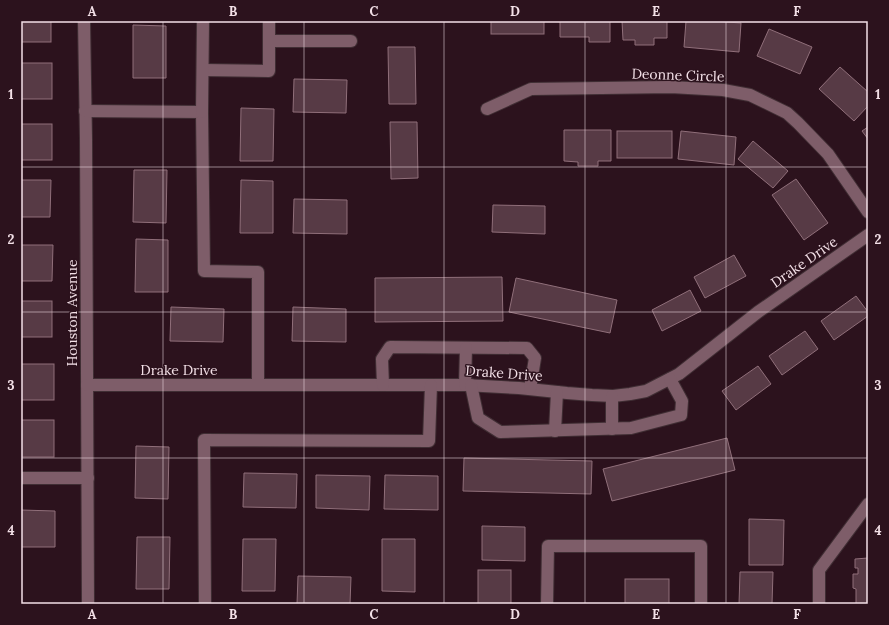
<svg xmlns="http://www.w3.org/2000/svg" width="889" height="625" font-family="Lora,serif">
	<rect width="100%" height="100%" fill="#2c121d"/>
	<g fill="#573a45" stroke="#906f7a">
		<rect x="21" y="21" width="30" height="21"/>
		<rect x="491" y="21" width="53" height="13"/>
		<polygon points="560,21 610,21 610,42 589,42 589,37 560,37"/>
		<polygon points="622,21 667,21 667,38 654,38 654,45 635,45 635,40 623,40"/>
		<polygon points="686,21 712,21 741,23 739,52 684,47"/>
		<polygon points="133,25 166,26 166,78 133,78"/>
		<polygon points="769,29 812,47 800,74 757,56"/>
		<polygon points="388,47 415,47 416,104 389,104"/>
		<rect x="21" y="63" width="31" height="36"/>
		<polygon points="840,67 868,92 868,106 854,121 819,89"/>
		<polygon points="294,79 347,80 346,113 293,112"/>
		<polygon points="241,108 274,109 273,161 240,161"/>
		<polygon points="390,122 417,122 418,178 391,179"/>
		<rect x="21" y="124" width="31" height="36"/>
		<polygon points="868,127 868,139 862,131"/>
		<polygon points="564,130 611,130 611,161 598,161 598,166 578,166 578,162 564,161"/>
		<rect x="617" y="131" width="55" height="27"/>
		<polygon points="681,131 736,137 734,165 678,159"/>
		<polygon points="753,141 788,171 773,188 738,159"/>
		<polygon points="134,170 167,170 166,223 133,222"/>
		<polygon points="796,179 828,223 804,240 772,195"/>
		<polygon points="21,180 51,180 50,217 21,217"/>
		<polygon points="241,180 273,181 273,233 240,233"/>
		<polygon points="294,199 347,200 347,234 293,233"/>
		<polygon points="493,205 545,206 545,234 492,232"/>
		<polygon points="136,239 168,240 168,292 135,292"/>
		<polygon points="21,245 53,245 52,281 21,281"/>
		<polygon points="734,255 746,276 705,298 694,277"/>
		<polygon points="502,277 503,321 375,322 375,278"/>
		<polygon points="516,278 617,300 610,333 509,312"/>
		<polygon points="690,290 701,311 662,331 652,310"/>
		<polygon points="856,296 868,312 868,316 834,340 821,321"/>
		<rect x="21" y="301" width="31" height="36"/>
		<polygon points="171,307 224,309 223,342 170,341"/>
		<polygon points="293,307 346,309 346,342 292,341"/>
		<polygon points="805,331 818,349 782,375 769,356"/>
		<rect x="21" y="364" width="33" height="36"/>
		<polygon points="758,366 771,384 736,410 722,391"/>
		<rect x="21" y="420" width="33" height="37"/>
		<polygon points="727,438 735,470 612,501 603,469"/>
		<polygon points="136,446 169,447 168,499 135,498"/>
		<polygon points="464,458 592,461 591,494 463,491"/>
		<polygon points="244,473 297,474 296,508 243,507"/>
		<polygon points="316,475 370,476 369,510 316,508"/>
		<polygon points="385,475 438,476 438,510 384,509"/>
		<polygon points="21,510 55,511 55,547 21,547"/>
		<polygon points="749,519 784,520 783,565 749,565"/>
		<polygon points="482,526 525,527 525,561 482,560"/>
		<polygon points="868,530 868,604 856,604 856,589 853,588 853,574 858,574 858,568 855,568 855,559 868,558"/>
		<polygon points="137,537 170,537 169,589 136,589"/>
		<polygon points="243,539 276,539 275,591 242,591"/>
		<polygon points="382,539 415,539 415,592 382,591"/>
		<rect x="478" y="570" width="33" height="34"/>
		<polygon points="740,572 773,572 772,604 739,604"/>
		<polygon points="298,576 351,577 350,604 297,604"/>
		<rect x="625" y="579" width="44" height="25"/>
	</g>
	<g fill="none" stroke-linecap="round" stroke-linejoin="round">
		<g stroke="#402e34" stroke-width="14">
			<g id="minor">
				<polyline points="84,21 86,139 88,604"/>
				<polyline points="269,41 351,41"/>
				<polyline points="203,70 269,71 269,21"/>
				<polyline points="487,109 531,89 671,87 723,90 750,95 787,113 798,123 828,154 868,212"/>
				<polyline points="85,111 202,112 204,271 258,272 258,385"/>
				<polyline points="202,112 203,21"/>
				<polyline points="87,385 465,385 519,388 567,393 592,395 613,396 630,394 646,391 679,374 758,312 868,235"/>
				<polyline points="383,385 382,359 390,347 527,348 535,358 530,389"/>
				<polyline points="465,385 466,348"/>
				<polyline points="471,385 478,418 500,432 631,428 681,415 682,401 670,379"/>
				<polyline points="612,429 612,396"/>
				<polyline points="555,431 557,392"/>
				<polyline points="21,478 88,478"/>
				<polyline points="205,604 204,440 429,441 431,385"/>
				<polyline points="547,604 548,546 701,546 701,604"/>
				<polyline points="819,604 819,570 868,504"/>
			</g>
		</g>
		<use href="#minor" stroke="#7e5d69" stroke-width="12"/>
	</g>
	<path fill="none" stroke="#f3e0e7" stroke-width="1" stroke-opacity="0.55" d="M 163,21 L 163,604M 304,21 L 304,604M 444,21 L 444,604M 585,21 L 585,604M 726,21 L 726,604M 21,167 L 868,167M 21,312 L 868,312M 21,458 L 868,458"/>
	<g text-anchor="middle" stroke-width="3" stroke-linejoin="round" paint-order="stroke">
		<g font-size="14" fill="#f3e0e7" stroke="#2c121d">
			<text transform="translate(678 75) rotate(2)" y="5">Deonne Circle</text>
			<text transform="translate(804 262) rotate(-35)" y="5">Drake Drive</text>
			<text transform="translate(72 313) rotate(-90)" y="5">Houston Avenue</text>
			<text x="179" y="375">Drake Drive</text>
			<text transform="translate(504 373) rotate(4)" y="5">Drake Drive</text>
		</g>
	</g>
	<rect width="889" height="625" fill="none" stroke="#2c121d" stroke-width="44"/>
	<rect x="22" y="22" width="845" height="581" fill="none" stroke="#f3e0e7" stroke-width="1.5"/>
	<g font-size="13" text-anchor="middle" font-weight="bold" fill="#f3e0e7">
		<text x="92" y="16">A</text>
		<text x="233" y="16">B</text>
		<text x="374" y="16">C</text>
		<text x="515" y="16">D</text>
		<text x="656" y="16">E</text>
		<text x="797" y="16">F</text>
		<text x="11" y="99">1</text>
		<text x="878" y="99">1</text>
		<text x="11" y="244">2</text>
		<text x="878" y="244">2</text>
		<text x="11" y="390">3</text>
		<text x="878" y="390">3</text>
		<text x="11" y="535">4</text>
		<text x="878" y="535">4</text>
		<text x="92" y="619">A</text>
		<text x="233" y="619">B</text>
		<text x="374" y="619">C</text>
		<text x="515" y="619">D</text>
		<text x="656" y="619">E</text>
		<text x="797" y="619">F</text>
	</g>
</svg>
